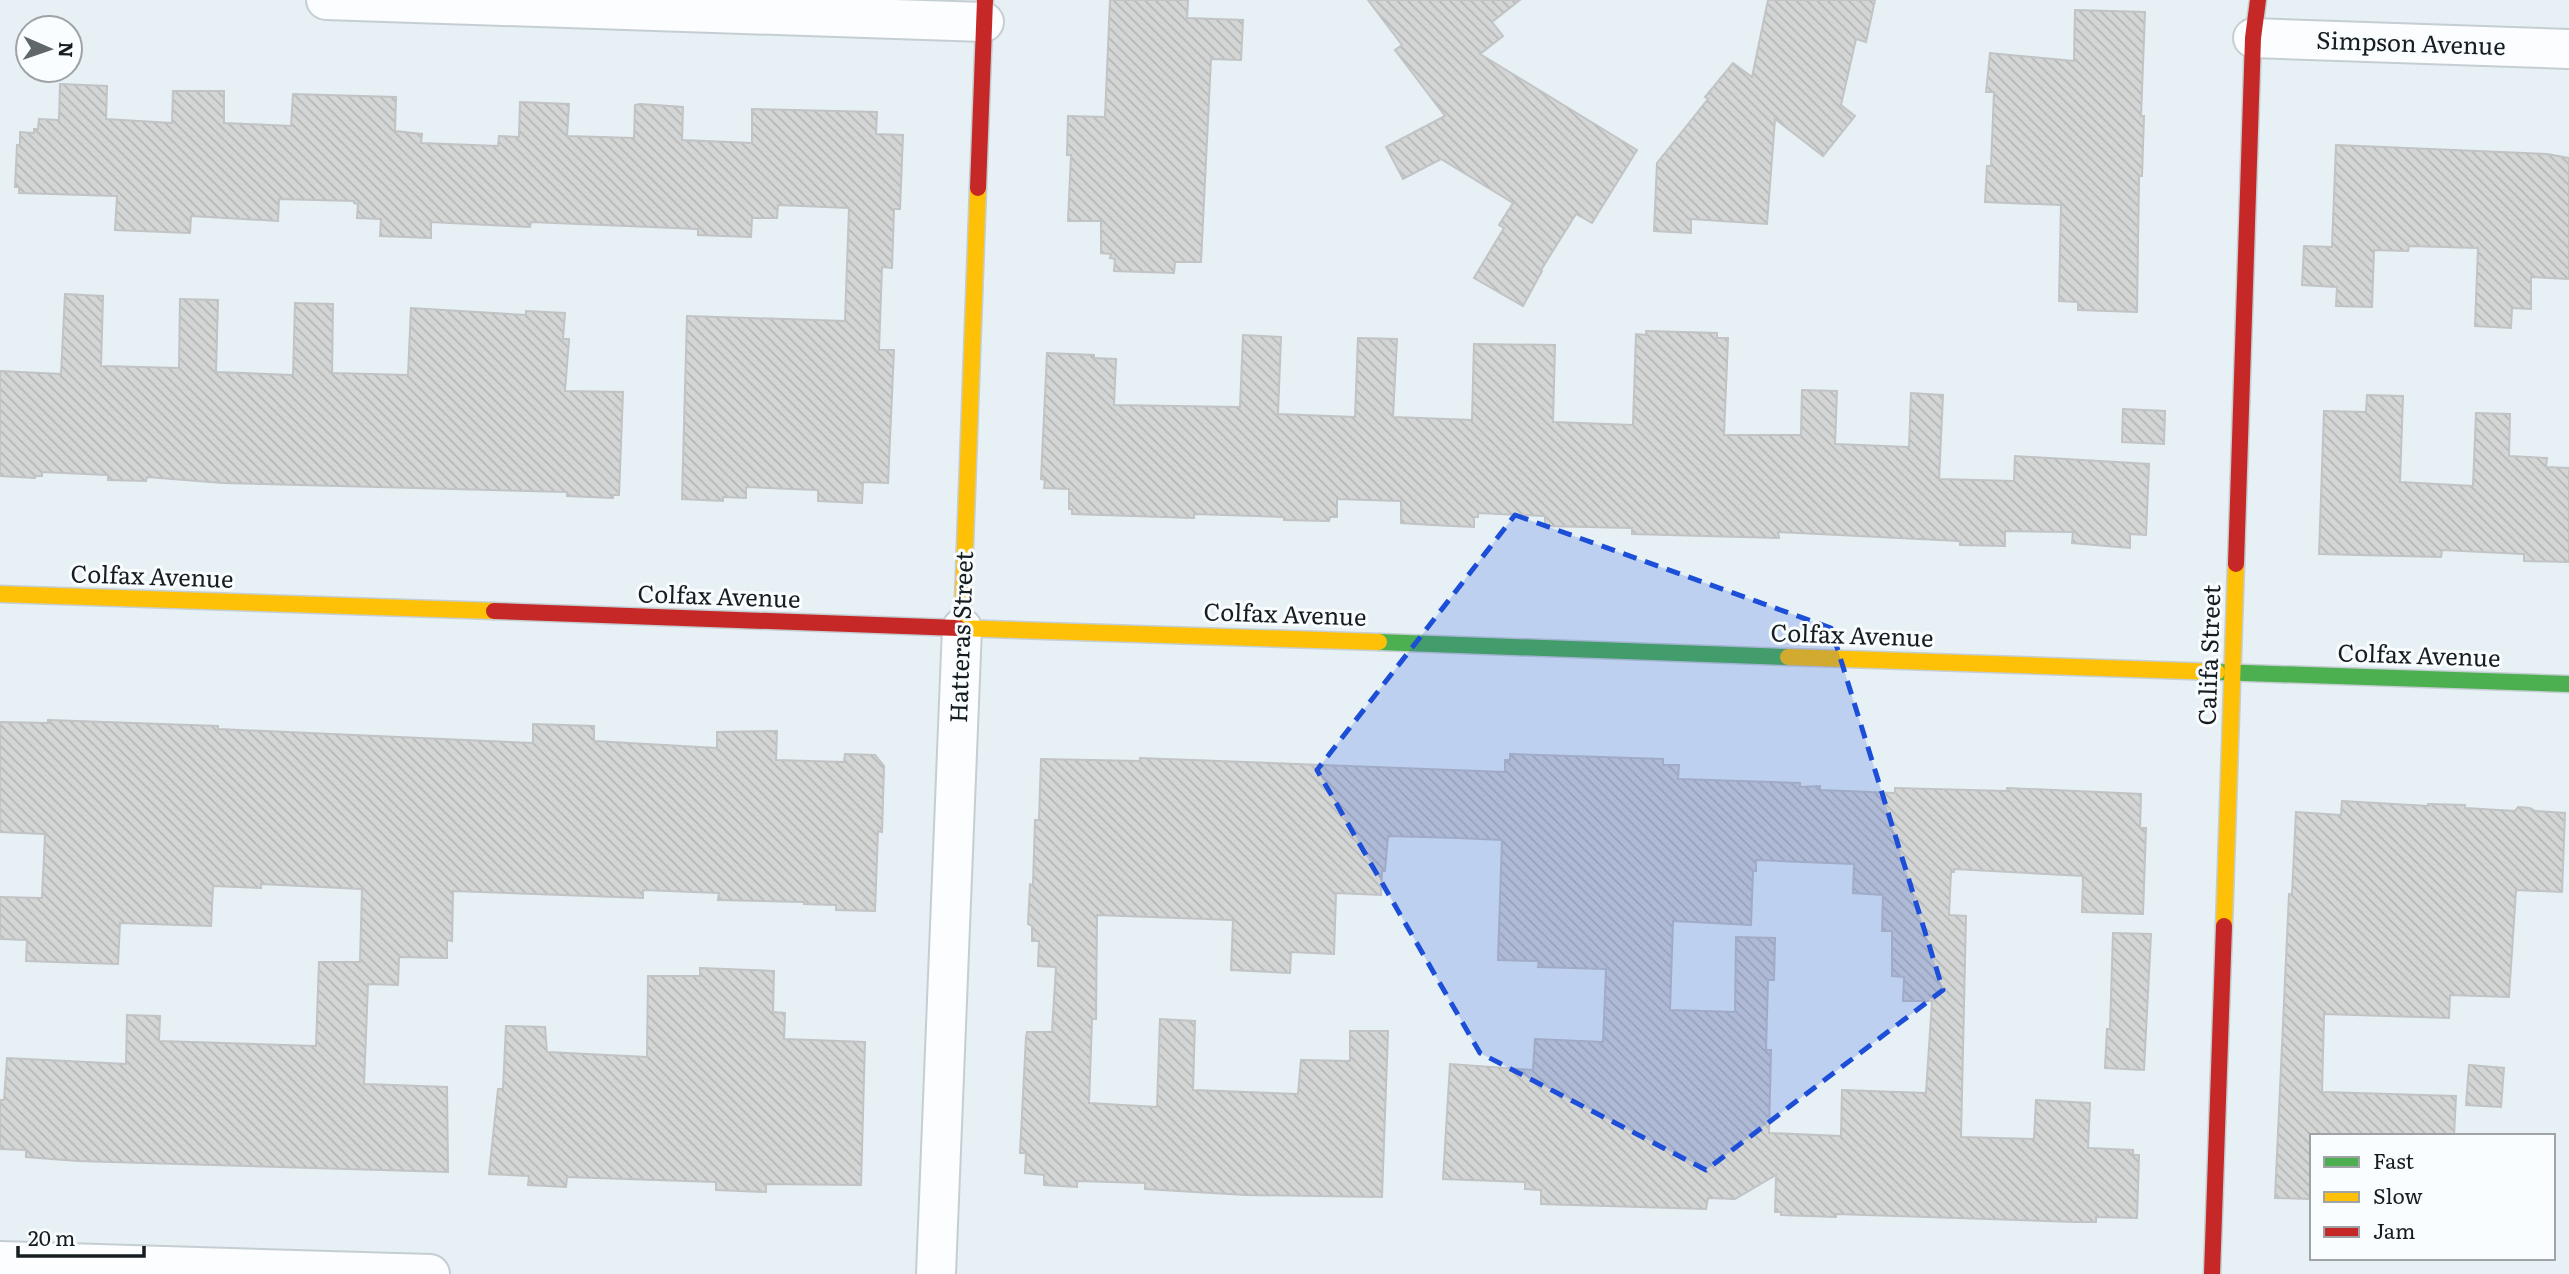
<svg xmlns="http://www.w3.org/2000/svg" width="2569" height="1274" font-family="Literata,serif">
	<defs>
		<pattern id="building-back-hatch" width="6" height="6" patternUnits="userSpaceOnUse" patternTransform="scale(1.75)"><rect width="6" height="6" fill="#d4d6d6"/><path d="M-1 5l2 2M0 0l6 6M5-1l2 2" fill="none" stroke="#b5b7b7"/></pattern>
	</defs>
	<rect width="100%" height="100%" fill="#e6f0f5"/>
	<g fill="url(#building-back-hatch)" stroke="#c1c3c4" stroke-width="2" fill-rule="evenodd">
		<polygon points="1110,0 1188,0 1187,18 1243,20 1241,60 1211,59 1201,262 1175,262 1174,273 1114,271 1115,259 1110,258 1111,254 1101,253 1101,221 1068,221 1071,155 1067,155 1068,116 1105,117"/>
		<polygon points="1368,0 1520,0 1492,22 1503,36 1480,54 1637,150 1592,223 1576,214 1541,270 1542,271 1523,306 1474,278 1504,228 1499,225 1513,203 1441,159 1403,179 1386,147 1445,116 1395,50 1402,45"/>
		<polygon points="1768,0 1875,0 1866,42 1856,39 1841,105 1855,116 1823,156 1775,119 1767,224 1691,219 1691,233 1654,231 1657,163 1708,99 1705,97 1733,63 1752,77"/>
		<polygon points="2075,10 2145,12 2141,116 2144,116 2142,176 2139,176 2137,312 2078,310 2078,302 2059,301 2061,205 1985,202 1987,166 1991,166 1994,92 1986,92 1990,53 2074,61"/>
		<polygon points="60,84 107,86 106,119 172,123 173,91 224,91 224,123 291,126 293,94 396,97 395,131 422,134 421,143 498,146 499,136 519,137 520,102 569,104 567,136 634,138 635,105 640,104 683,107 682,140 752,143 752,109 877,112 876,134 903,135 900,209 894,209 892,268 882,267 879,350 894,350 888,483 863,482 862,503 818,501 818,490 746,487 746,498 723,497 723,501 682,499 687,316 845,321 849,208 778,205 777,218 752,218 751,237 698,235 698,229 531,222 530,227 431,222 431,238 380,236 381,219 357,218 358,204 354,203 354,201 279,199 278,221 191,216 190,233 115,230 117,196 19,193 19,187 15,187 17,145 20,145 20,132 34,133 34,129 38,129 39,119 59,120"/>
		<polygon points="2336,145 2547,154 2569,158 2569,279 2531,277 2531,309 2512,308 2511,328 2475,326 2478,248 2409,246 2408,251 2374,250 2372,307 2336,306 2337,287 2302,285 2304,246 2332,247"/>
		<polygon points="65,294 103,296 101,366 179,368 180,299 218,300 216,372 293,375 295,303 333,304 332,373 408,375 411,308 526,315 526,311 565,313 563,339 569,339 565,391 623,392 619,495 613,495 613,498 567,496 567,492 223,483 147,477 146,481 108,480 108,475 42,472 42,476 35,476 35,478 0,476 0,371 61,374"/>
		<polygon points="1646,331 1717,333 1717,338 1728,338 1724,435 1801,435 1802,390 1837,391 1835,444 1909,447 1911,393 1943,395 1939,479 2014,481 2015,456 2149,464 2146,535 2130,534 2130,548 2072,543 2073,532 2005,531 2005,546 1960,545 1960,541 1778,532 1779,538 1632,534 1632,528 1545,526 1545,516 1478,513 1478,517 1474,517 1474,527 1432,525 1401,523 1401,501 1337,499 1337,517 1330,517 1329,521 1284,520 1284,517 1194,514 1194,518 1072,514 1072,509 1069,509 1069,489 1044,488 1045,480 1041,479 1047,353 1094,355 1094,358 1116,359 1114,405 1240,407 1243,335 1281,337 1278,414 1355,417 1358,338 1397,339 1393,417 1472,420 1474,344 1555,345 1553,422 1633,425 1636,334 1646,335"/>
		<polygon points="2367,395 2403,396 2400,482 2473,486 2476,413 2510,414 2509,456 2547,458 2546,467 2569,468 2569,562 2524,561 2524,554 2442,550 2441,557 2319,554 2324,411 2366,412"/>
		<polygon points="2123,409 2165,411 2164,444 2122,442"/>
		<polygon points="48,720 218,726 218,729 533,743 533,724 594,726 594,741 717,748 717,732 777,731 776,760 844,762 845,754 875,755 884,766 882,832 878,831 875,911 836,910 836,905 804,904 804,902 718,900 719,893 643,890 643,898 453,891 452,941 447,940 447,958 399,957 398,985 368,984 364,1084 447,1087 448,1172 78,1161 26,1157 26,1150 0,1149 0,1100 4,1100 7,1058 126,1064 127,1015 160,1016 159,1041 316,1046 319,962 360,962 362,889 261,884 261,888 213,886 211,926 120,923 118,964 26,961 27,940 0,939 0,897 42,898 45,834 0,832 0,722 48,723"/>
		<path d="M 1510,754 L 1663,759 L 1663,765 L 1679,765 L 1678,779 L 1800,783 L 1800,787 L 1820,786 L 1820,790 L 1895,793 L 1895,788 L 2007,791 L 2007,788 L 2141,794 L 2140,828 L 2146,828 L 2143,914 L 2082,912 L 2083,876 L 1954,869 L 1954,872 L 1951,872 L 1949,915 L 1966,916 L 1961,1137 L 2034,1139 L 2036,1100 L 2090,1103 L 2088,1148 L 2133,1150 L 2133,1155 L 2139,1155 L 2137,1218 L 2096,1217 L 2096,1222 L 2076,1222 L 1836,1214 L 1836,1217 L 1781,1215 L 1781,1212 L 1775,1212 L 1776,1175 L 1735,1199 L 1708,1198 L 1706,1209 L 1541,1204 L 1541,1190 L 1525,1189 L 1525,1182 L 1443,1179 L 1450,1064 L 1533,1070 L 1535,1039 L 1603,1042 L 1606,969 L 1538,967 L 1539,961 L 1498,960 L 1502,840 L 1458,838 L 1388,836 L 1385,871 L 1382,871 L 1381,895 L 1336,893 L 1334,954 L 1291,952 L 1290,973 L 1231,970 L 1233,920 L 1097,915 L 1096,1019 L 1092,1019 L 1089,1103 L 1157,1107 L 1160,1019 L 1195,1021 L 1193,1090 L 1298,1094 L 1301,1060 L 1350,1061 L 1350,1031 L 1388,1031 L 1382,1197 L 1246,1195 L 1145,1189 L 1145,1183 L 1077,1181 L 1077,1187 L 1044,1185 L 1044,1175 L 1025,1173 L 1026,1153 L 1020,1153 L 1026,1037 L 1027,1032 L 1052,1032 L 1056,967 L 1038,966 L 1039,941 L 1032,941 L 1032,926 L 1028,924 L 1030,884 L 1033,885 L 1035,820 L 1039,820 L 1041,759 L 1140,761 L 1140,758 L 1505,772 L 1505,760 L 1510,760 ZM 1756,860 L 1854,864 L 1853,893 L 1883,895 L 1882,931 L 1892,931 L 1892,976 L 1904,977 L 1903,1001 L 1932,1001 L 1926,1093 L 1842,1090 L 1841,1136 L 1769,1133 L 1771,1050 L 1766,1050 L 1768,980 L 1774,980 L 1775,938 L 1736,937 L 1735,1012 L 1670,1010 L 1673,921 L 1751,925 L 1753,871 L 1756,871 Z"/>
		<polygon points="2342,801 2428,806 2428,804 2465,805 2465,808 2515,811 2518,807 2530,808 2535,811 2565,813 2562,892 2516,890 2509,997 2450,995 2449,1018 2324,1014 2322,1092 2456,1096 2454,1136 2312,1136 2312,1199 2275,1198 2289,894 2292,894 2296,812 2341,815"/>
		<polygon points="2113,933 2151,934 2144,1070 2105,1068 2107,1029 2110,1029"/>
		<polygon points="700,968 774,971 773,1012 785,1013 784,1039 865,1042 861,1185 766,1184 766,1192 716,1190 716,1182 567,1177 566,1187 528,1185 529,1176 489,1174 498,1089 503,1089 506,1026 545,1027 547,1052 647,1057 648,976 700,976"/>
		<polygon points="2469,1065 2504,1068 2501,1107 2466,1105"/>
	</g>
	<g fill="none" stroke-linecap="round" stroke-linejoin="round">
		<g stroke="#c5ced2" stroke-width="42">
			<g id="street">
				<polyline points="326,0 984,22"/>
				<polyline points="2253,38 2569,49"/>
				<polyline points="0,1261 430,1274"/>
				<polyline points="936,1274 962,628"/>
			</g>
		</g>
		<g stroke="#c5ced2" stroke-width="19">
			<g id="fast">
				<polyline points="1379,642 1788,657"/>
				<polyline points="2217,672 2569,684"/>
			</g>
		</g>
		<g stroke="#c5ced2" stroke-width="19">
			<g id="slow">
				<polyline points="0,594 494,611"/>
				<polyline points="958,628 1379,642"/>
				<polyline points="962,628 978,188"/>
				<polyline points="1788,657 2217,672"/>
				<polyline points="2224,926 2236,564"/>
			</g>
		</g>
		<g stroke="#c5ced2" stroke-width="19">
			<g id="jam">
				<polyline points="978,188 985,0"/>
				<polyline points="2236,564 2253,38 2258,0"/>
				<polyline points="494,611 958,628"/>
				<polyline points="2212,1274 2224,926"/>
			</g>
		</g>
		<use href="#street" stroke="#fbfdfe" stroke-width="38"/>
		<use href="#fast" stroke="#4caf50" stroke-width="16"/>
		<use href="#slow" stroke="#ffc107" stroke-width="16"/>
		<use href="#jam" stroke="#c62828" stroke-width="16"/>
	</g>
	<path fill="#1d4ed8" fill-opacity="0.2" stroke="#1d4ed8" stroke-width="5" stroke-dasharray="14 9" stroke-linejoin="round" d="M 1515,515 L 1831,628 L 1943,990 L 1706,1170 L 1480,1053 L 1317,770 Z"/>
	<g text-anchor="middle" stroke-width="6" stroke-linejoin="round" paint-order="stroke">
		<g font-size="24" fill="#161d20" stroke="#fafdff">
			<text transform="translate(2411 44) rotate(2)" y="8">Simpson Avenue</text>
			<text transform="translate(152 577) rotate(2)" y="8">Colfax Avenue</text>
			<text transform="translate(719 597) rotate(2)" y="8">Colfax Avenue</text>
			<text transform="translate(1285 615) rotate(2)" y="8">Colfax Avenue</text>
			<text transform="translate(1852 636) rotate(2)" y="8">Colfax Avenue</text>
			<text transform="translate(962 637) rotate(-88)" y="8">Hatteras Street</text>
			<text transform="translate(2210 655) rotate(-88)" y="8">Califa Street</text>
			<text transform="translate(2419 656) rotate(2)" y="8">Colfax Avenue</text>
		</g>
	</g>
	<rect x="2310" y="1134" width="245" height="126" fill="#fafdff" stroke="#9fa3a6" stroke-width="2"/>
	<rect x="2324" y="1157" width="35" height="10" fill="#4caf50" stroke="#9fa3a6" stroke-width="2"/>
	<text x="2373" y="1169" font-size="21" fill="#161d20">Fast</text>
	<rect x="2324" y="1192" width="35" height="10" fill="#ffc107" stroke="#9fa3a6" stroke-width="2"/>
	<text x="2373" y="1204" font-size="21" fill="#161d20">Slow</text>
	<rect x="2324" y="1227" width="35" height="10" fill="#c62828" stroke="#9fa3a6" stroke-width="2"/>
	<text x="2373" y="1239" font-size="21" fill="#161d20">Jam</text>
	<g transform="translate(49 49) rotate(92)"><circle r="33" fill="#fafdff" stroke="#9fa3a6" stroke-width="2"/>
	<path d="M0-5L12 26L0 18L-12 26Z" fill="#5f676b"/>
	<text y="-10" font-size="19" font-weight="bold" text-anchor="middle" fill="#161d20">N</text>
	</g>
	<path d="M18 1246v10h126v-10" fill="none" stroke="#161d20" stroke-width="3.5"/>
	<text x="28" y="1246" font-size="21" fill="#161d20" stroke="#fafdff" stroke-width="5" paint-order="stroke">20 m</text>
</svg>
